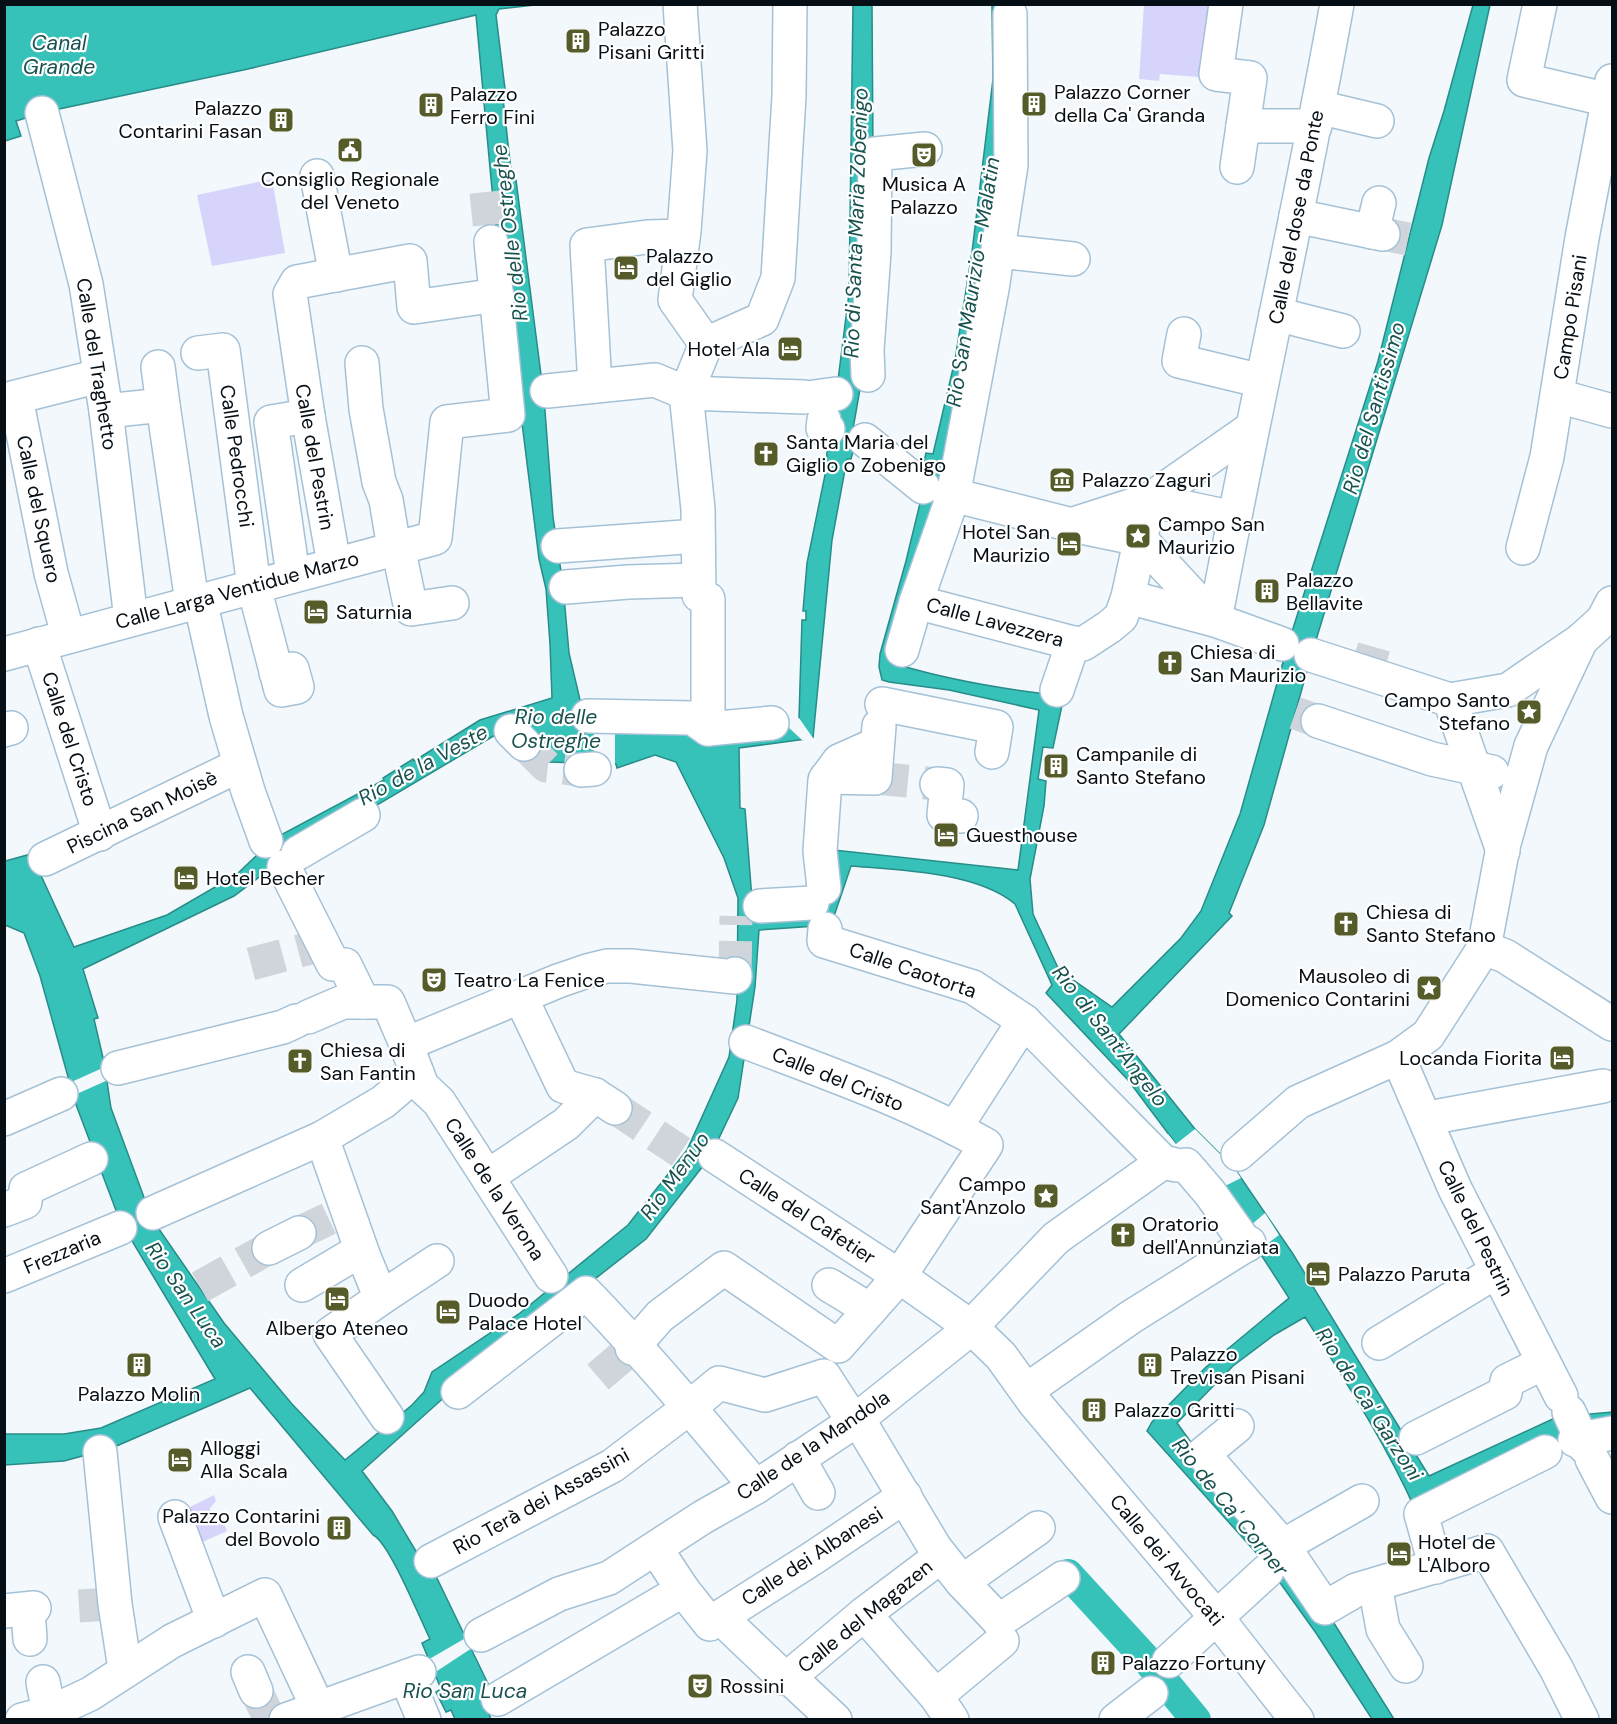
<svg xmlns="http://www.w3.org/2000/svg" width="1617" height="1724" font-family="'DM Sans',sans-serif">
	<rect width="100%" height="100%" fill="#f2f8fc"/>
	<g fill="#d7d4fc">
		<polygon points="1144,5 1220,5 1211,78 1160,74 1159,81 1139,79"/>
		<polygon points="272,179 285,253 212,266 197,195"/>
		<path d="M 214,1495 L 216,1501 L 210,1508 C 209,1517 214,1521 223,1521 L 227,1531 L 196,1545 L 184,1510 Z"/>
	</g>
	<path fill="#36c1b9" stroke="#288c88" stroke-width="1.5" fill-rule="evenodd" d="M 5,5 L 535,5 L 499,9 L 496,15 L 506,97 L 503,98 L 512,180 L 516,180 L 544,398 L 553,517 L 563,585 L 569,653 L 584,717 L 787,726 L 799,718 L 802,620 L 806,620 L 806,611 L 803,611 L 807,563 L 826,470 L 828,436 L 837,388 L 849,293 L 853,5 L 872,5 L 873,153 L 860,389 L 850,446 L 854,448 L 851,459 L 847,459 L 832,540 L 813,738 L 739,748 L 740,808 L 745,809 L 753,912 L 814,906 L 825,849 L 1018,870 L 1039,710 L 949,690 L 889,682 L 882,680 L 879,667 L 880,654 L 906,561 L 929,466 L 923,465 L 926,453 L 933,454 L 955,360 L 972,252 L 993,79 L 992,5 L 1005,5 L 1006,154 L 980,304 L 899,665 C 953,681 1008,690 1064,696 L 1053,748 L 1043,747 L 1038,779 L 1046,781 L 1044,806 L 1030,879 L 1033,914 L 1059,970 L 1112,1007 L 1181,938 L 1201,911 L 1240,814 L 1289,641 L 1378,361 L 1429,158 L 1444,111 L 1473,5 L 1490,5 L 1442,225 L 1310,660 L 1264,825 L 1229,913 L 1232,916 L 1119,1034 L 1195,1129 L 1235,1169 L 1293,1254 L 1429,1476 L 1557,1417 L 1612,1412 L 1612,1436 L 1574,1438 L 1542,1448 L 1415,1509 C 1385,1442 1344,1379 1305,1317 L 1274,1335 L 1233,1366 L 1177,1423 L 1227,1492 L 1327,1612 L 1394,1719 L 1372,1719 L 1316,1633 L 1268,1566 L 1147,1431 L 1152,1422 L 1206,1367 L 1289,1298 L 1245,1230 L 1176,1144 L 1128,1080 L 1046,993 L 1052,985 L 1015,904 C 977,872 900,870 851,866 L 831,925 L 759,930 L 755,987 L 738,1098 L 710,1157 L 646,1239 L 449,1393 L 362,1471 L 392,1511 L 420,1558 L 432,1568 L 494,1696 L 489,1714 L 491,1719 L 455,1719 L 451,1710 L 446,1712 L 436,1692 L 441,1689 L 422,1643 L 430,1639 C 420,1619 389,1542 373,1535 L 250,1388 L 112,1448 L 64,1461 L 5,1465 L 5,1434 L 64,1434 L 101,1428 L 215,1379 L 120,1221 L 75,1102 L 40,976 L 24,933 L 5,925 L 5,861 L 31,854 L 74,947 L 167,915 L 236,875 L 275,838 L 384,780 L 383,778 L 413,759 L 414,761 L 480,720 L 552,698 L 550,644 L 546,589 L 539,559 L 522,423 L 514,395 L 491,179 L 476,15 L 248,69 L 45,112 L 16,121 L 21,136 L 5,141 ZM 507,728 L 526,742 L 548,762 L 616,764 L 617,768 L 655,755 L 676,762 L 724,858 L 738,898 L 737,1000 L 729,1057 L 687,1150 L 628,1225 L 520,1313 L 432,1372 L 424,1392 L 412,1405 L 345,1460 L 292,1404 L 224,1323 L 152,1219 L 111,1108 L 104,1062 L 94,1019 L 98,1018 L 83,969 L 234,896 L 274,866 Z"/>
	<g fill="#f2f8fc">
		<polygon points="594,718 615,719 615,769 614,767 594,767"/>
		<polygon points="793,718 799,718 813,738 816,739 814,741 808,743 808,740 802,740 787,726 786,723"/>
		<polygon points="107,1066 108,1080 70,1097 67,1084"/>
		<polygon points="1195,1129 1235,1169 1241,1178 1213,1192 1166,1136 1168,1134 1176,1144"/>
		<polygon points="1265,1213 1279,1235 1256,1252 1243,1232"/>
		<polygon points="469,1636 472,1648 431,1675 426,1661"/>
	</g>
	<g fill="none" stroke-linecap="round" stroke-linejoin="round">
		<polyline stroke="#36c1b9" stroke-width="30" points="1068,1574 1146,1659 1196,1720"/>
		<g stroke="#cfd5da" stroke-width="33" stroke-dasharray="33 16" stroke-linecap="butt">
			<polyline points="486,192 491,242"/>
			<polyline points="1383,234 1408,239"/>
			<polyline points="1368,668 1374,647"/>
			<polyline points="1295,713 1318,721"/>
			<polyline points="524,744 546,766 581,770"/>
			<polyline points="875,778 937,784"/>
			<polyline points="251,964 318,946"/>
			<polyline points="735,974 736,916"/>
			<polyline points="615,1108 681,1152"/>
			<polyline points="299,1233 347,1210"/>
			<polyline points="200,1287 269,1248"/>
			<polyline points="598,1377 632,1348"/>
			<polyline points="79,1606 110,1604"/>
			<polyline points="256,1691 269,1717"/>
		</g>
		<g stroke="#a5c1d6" stroke-width="36">
			<g id="minor">
				<polyline points="680,4 690,151 684,231 675,300 706,344"/>
				<polyline points="1226,4 1216,74 1250,78 1243,126 1315,126"/>
				<polyline points="1540,4 1524,80 1609,100"/>
				<polyline points="1318,107 1377,121"/>
				<polyline points="42,113 86,284 106,411 131,619"/>
				<polyline points="1237,167 1243,126"/>
				<polyline points="317,176 336,275"/>
				<polyline points="1296,216 1383,234"/>
				<polyline points="1372,232 1379,203"/>
				<polyline points="998,251 1073,259"/>
				<polyline points="1276,314 1343,331"/>
				<polyline points="1184,334 1179,361 1262,381"/>
				<polyline points="198,353 223,350 254,587 281,690 297,687 292,669 276,673"/>
				<polyline points="362,363 366,409 379,482 386,500 394,548"/>
				<polyline points="158,367 163,405"/>
				<polyline points="868,375 867,350 874,252 875,154 925,149"/>
				<polyline points="595,386 587,245 647,237 683,236"/>
				<polyline points="547,391 655,380 686,393 804,397"/>
				<polyline points="1558,396 1612,411"/>
				<polyline points="814,397 836,394"/>
				<polyline points="16,398 51,573 64,620"/>
				<polyline points="4,400 99,376"/>
				<polyline points="106,411 163,405 192,602"/>
				<polyline points="824,420 823,428 828,429"/>
				<polyline points="865,440 923,487"/>
				<polyline points="949,494 1072,525 1140,539 1215,620"/>
				<polyline points="1074,524 1149,500 1252,428"/>
				<polyline points="558,546 698,536"/>
				<polyline points="398,547 411,609 452,603"/>
				<polyline points="1523,548 1547,457 1582,238 1612,81"/>
				<polyline points="334,564 308,416 290,294 297,282 410,261 414,307 497,295"/>
				<polyline points="293,575 271,422 308,416"/>
				<polyline points="566,587 628,582 698,580"/>
				<polyline points="1128,597 1215,620"/>
				<polyline points="200,600 226,716 248,791 266,841"/>
				<polyline points="916,602 1073,643 1057,690"/>
				<polyline points="1073,643 1083,644 1109,627 1121,617 1128,597 1149,500 1234,518"/>
				<polyline points="39,644 100,834"/>
				<path d="M 1282,644 L 1215,620 C 1253,415 1300,211 1337,4"/>
				<polyline points="902,650 916,602 953,496 992,289 1011,165 1010,14"/>
				<polyline points="4,654 435,538 447,422 508,415 491,242"/>
				<polyline points="1311,655 1450,700 1508,690 1581,640 1603,620 1612,603"/>
				<polyline points="1450,700 1503,851"/>
				<polyline points="882,704 996,727 992,752"/>
				<polyline points="588,716 692,718 708,729 772,723"/>
				<polyline points="1318,721 1432,759 1492,772"/>
				<polyline points="708,729 708,599 699,595 698,509 686,393 706,344 762,319 778,278 789,96 790,4"/>
				<polyline points="4,730 11,728"/>
				<polyline points="511,731 524,744"/>
				<polyline points="581,770 594,769"/>
				<polyline points="827,777 875,778 879,726"/>
				<polyline points="937,784 947,785 944,815 961,816"/>
				<polyline points="298,853 363,815"/>
				<polyline points="45,859 240,765"/>
				<polyline points="284,867 333,964 345,965 363,1002"/>
				<polyline points="824,888 820,851 825,780 839,761 877,744"/>
				<polyline points="760,906 812,903"/>
				<polyline points="825,929 824,941 973,987 1024,1021 955,1128"/>
				<polyline points="1484,948 1505,956 1612,1024"/>
				<polyline points="521,998 563,1086 595,1095 615,1108"/>
				<polyline points="308,1017 343,1002 388,1002 406,1044"/>
				<polyline points="1024,1021 1163,1162"/>
				<polyline points="1398,1057 1455,1189 1561,1396"/>
				<polyline points="118,1068 283,1027 296,1021"/>
				<polyline points="417,1073 422,1086 439,1102 551,1276"/>
				<polyline points="1439,1116 1603,1086"/>
				<polyline points="4,1119 61,1094"/>
				<polyline points="322,1138 364,1257 381,1298 330,1334 387,1417"/>
				<polyline points="1238,1154 1298,1102 1398,1057 1428,1035 1484,948 1503,847 1531,746 1581,640"/>
				<polyline points="715,1156 896,1274 971,1327 1001,1356 1034,1402 1217,1618 1297,1720"/>
				<polyline points="1186,1165 1210,1193 1247,1245"/>
				<polyline points="499,1169 566,1124 595,1095"/>
				<polyline points="4,1210 25,1202 26,1189 91,1159"/>
				<polyline points="153,1213 322,1138 383,1102 417,1073 406,1044 558,981 587,971 607,966 631,966 735,977 735,974"/>
				<polyline points="269,1248 299,1233"/>
				<polyline points="4,1276 120,1228"/>
				<polyline points="302,1285 361,1250"/>
				<polyline points="829,1285 870,1310"/>
				<polyline points="381,1298 437,1261"/>
				<polyline points="1379,1343 1497,1271"/>
				<path d="M 632,1348 L 660,1316 L 724,1268 L 838,1346 L 899,1277 L 986,1145 C 911,1102 827,1073 746,1042"/>
				<polyline points="1027,1390 1131,1317 1249,1243"/>
				<path d="M 458,1392 L 586,1293 C 646,1355 701,1421 756,1487"/>
				<polyline points="1569,1412 1585,1447"/>
				<polyline points="1237,1426 1203,1454 1283,1546 1325,1608 1356,1590 1487,1551 1556,1668 1582,1720"/>
				<polyline points="1416,1438 1505,1393 1507,1381 1543,1363"/>
				<polyline points="1575,1440 1612,1433"/>
				<polyline points="100,1452 115,1604 125,1669"/>
				<polyline points="798,1458 818,1493"/>
				<polyline points="1592,1459 1612,1497"/>
				<polyline points="175,1517 214,1621"/>
				<polyline points="1283,1546 1362,1501"/>
				<polyline points="656,1549 683,1590 710,1624 720,1617 784,1678 789,1677 835,1720"/>
				<polyline points="431,1561 612,1466 690,1407 719,1383 765,1395 824,1376 850,1416 861,1424 935,1548 962,1582 999,1621"/>
				<polyline points="1436,1567 1421,1514 1545,1452"/>
				<polyline points="962,1582 1038,1528"/>
				<polyline points="1375,1585 1383,1629 1406,1666"/>
				<polyline points="4,1611 34,1608"/>
				<polyline points="864,1614 936,1696 952,1720"/>
				<polyline points="720,1617 813,1558 905,1496"/>
				<polyline points="999,1621 1063,1578"/>
				<polyline points="29,1624 30,1639"/>
				<polyline points="481,1635 559,1594 609,1578 703,1517 756,1487 855,1421 965,1333 1056,1238 1163,1162 1176,1165"/>
				<polyline points="1169,1661 1267,1571"/>
				<polyline points="248,1672 256,1691"/>
				<polyline points="406,1677 424,1720"/>
				<polyline points="789,1677 864,1614 941,1556"/>
				<polyline points="43,1682 49,1713"/>
				<polyline points="936,1696 1002,1641"/>
				<polyline points="498,1699 683,1590"/>
				<polyline points="22,1720 49,1713 90,1694 172,1641 265,1595 318,1708 312,1720"/>
				<polyline points="286,1720 419,1672"/>
				<polyline points="1116,1720 1151,1693"/>
			</g>
		</g>
		<use href="#minor" stroke="#fff" stroke-width="33"/>
	</g>
	<defs>
		<g id="building-square" transform="scale(1.35)"><rect x="-9" y="-9" width="18" height="18" rx="4" fill="#555b29" stroke="#fff"/><path d="M-4-6H4V6H1V3H-1V6H-4ZM-2.5-4.3h1.7v1.8h-1.7ZM.8-4.3h1.7v1.8H.8ZM-2.5-1h1.7V.8h-1.7ZM.8-1h1.7V.8H.8Z" fill="#fff"/></g>
		<g id="civic-square" transform="scale(1.35)"><rect x="-9" y="-9" width="18" height="18" rx="4" fill="#555b29" stroke="#fff"/><path d="M-.6-6.5H3V-4.5H.6V-3L4-1V1h2V6H-6V1h2V-1L-.6-3ZM-1.2 2.5V6h2.4V2.5Z" fill="#fff"/></g>
		<g id="theatre-square" transform="scale(1.35)"><rect x="-9" y="-9" width="18" height="18" rx="4" fill="#555b29" stroke="#fff"/><path d="M-5-5.5Q0-4 5-5.5V0Q5 5 0 6Q-5 5-5 0ZM-3.3-2.5H-1v1.5H-3.3ZM1-2.5H3.3v1.5H1ZM-2.8 1Q0 5.5 2.8 1Z" fill="#fff"/></g>
		<g id="hotel-square" transform="scale(1.35)"><rect x="-9" y="-9" width="18" height="18" rx="4" fill="#555b29" stroke="#fff"/><path d="M-6-4.5h1.5V1H6V5H4.5V3h-9V5H-6ZM-4 0a1.8 1.8 0 1 1 3.6 0ZM.5 0V-2.5h3Q6-2.5 6 0Z" fill="#fff"/></g>
		<g id="church-square" transform="scale(1.35)"><rect x="-9" y="-9" width="18" height="18" rx="4" fill="#555b29" stroke="#fff"/><path d="M-1.2-6h2.4v3.5h3.3v2.4h-3.3V6h-2.4V-.1h-3.3v-2.4h3.3Z" fill="#fff"/></g>
		<g id="museum-square" transform="scale(1.35)"><rect x="-9" y="-9" width="18" height="18" rx="4" fill="#555b29" stroke="#fff"/><path d="M0-6L6-3V-2H-6V-3ZM-5-1h2V3h-2ZM-1-1h2V3h-2ZM3-1h2V3H3ZM-6 4H6V6H-6Z" fill="#fff"/></g>
		<g id="sight-square" transform="scale(1.35)"><rect x="-9" y="-9" width="18" height="18" rx="4" fill="#555b29" stroke="#fff"/><path d="M0-6L1.8-2.2L6-1.7L2.9 1.2L3.7 5.4L0 3.3L-3.7 5.4L-2.9 1.2L-6-1.7L-1.8-2.2Z" fill="#fff"/></g>
	</defs>
	<g fill-rule="evenodd">
		<use href="#building-square" x="578" y="41"/>
		<use href="#building-square" x="1034" y="104"/>
		<use href="#building-square" x="431" y="105"/>
		<use href="#building-square" x="281" y="120"/>
		<use href="#civic-square" x="350" y="150"/>
		<use href="#theatre-square" x="924" y="155"/>
		<use href="#hotel-square" x="626" y="268"/>
		<use href="#hotel-square" x="790" y="349"/>
		<use href="#church-square" x="766" y="454"/>
		<use href="#museum-square" x="1062" y="480"/>
		<use href="#sight-square" x="1138" y="536"/>
		<use href="#hotel-square" x="1069" y="544"/>
		<use href="#building-square" x="1267" y="591"/>
		<use href="#hotel-square" x="316" y="612"/>
		<use href="#church-square" x="1170" y="663"/>
		<use href="#sight-square" x="1529" y="712"/>
		<use href="#building-square" x="1056" y="766"/>
		<use href="#hotel-square" x="946" y="835"/>
		<use href="#hotel-square" x="186" y="878"/>
		<use href="#church-square" x="1346" y="924"/>
		<use href="#theatre-square" x="434" y="980"/>
		<use href="#sight-square" x="1429" y="988"/>
		<use href="#hotel-square" x="1562" y="1058"/>
		<use href="#church-square" x="300" y="1061"/>
		<use href="#sight-square" x="1046" y="1196"/>
		<use href="#church-square" x="1123" y="1235"/>
		<use href="#hotel-square" x="1318" y="1274"/>
		<use href="#hotel-square" x="337" y="1299"/>
		<use href="#hotel-square" x="448" y="1312"/>
		<use href="#building-square" x="139" y="1365"/>
		<use href="#building-square" x="1150" y="1365"/>
		<use href="#building-square" x="1094" y="1410"/>
		<use href="#hotel-square" x="180" y="1460"/>
		<use href="#building-square" x="339" y="1528"/>
		<use href="#hotel-square" x="1399" y="1554"/>
		<use href="#building-square" x="1103" y="1663"/>
		<use href="#theatre-square" x="700" y="1686"/>
	</g>
	<g text-anchor="middle" stroke-width="4.5" stroke-linejoin="round" paint-order="stroke">
		<g font-size="20" fill="#060f16" stroke="#fff" text-anchor="start">
			<text x="598" y="36">Palazzo<tspan x="598" dy="23">Pisani Gritti</tspan></text>
			<text x="1054" y="99">Palazzo Corner<tspan x="1054" dy="23">della Ca' Granda</tspan></text>
			<text x="450" y="101">Palazzo<tspan x="450" dy="23">Ferro Fini</tspan></text>
			<text x="262" y="115" text-anchor="end">Palazzo<tspan x="262" dy="23">Contarini Fasan</tspan></text>
			<text x="350" y="186" text-anchor="middle">Consiglio Regionale<tspan x="350" dy="23">del Veneto</tspan></text>
			<text x="924" y="191" text-anchor="middle">Musica A<tspan x="924" dy="23">Palazzo</tspan></text>
			<text x="646" y="263">Palazzo<tspan x="646" dy="23">del Giglio</tspan></text>
			<text x="770" y="356" text-anchor="end">Hotel Ala</text>
			<text x="786" y="449">Santa Maria del<tspan x="786" dy="23">Giglio o Zobenigo</tspan></text>
			<text x="1082" y="487">Palazzo Zaguri</text>
			<text x="1158" y="531">Campo San<tspan x="1158" dy="23">Maurizio</tspan></text>
			<text x="1050" y="539" text-anchor="end">Hotel San<tspan x="1050" dy="23">Maurizio</tspan></text>
			<text x="1286" y="587">Palazzo<tspan x="1286" dy="23">Bellavite</tspan></text>
			<text x="336" y="619">Saturnia</text>
			<text x="1190" y="659">Chiesa di<tspan x="1190" dy="23">San Maurizio</tspan></text>
			<text x="1510" y="707" text-anchor="end">Campo Santo<tspan x="1510" dy="23">Stefano</tspan></text>
			<text x="1076" y="761">Campanile di<tspan x="1076" dy="23">Santo Stefano</tspan></text>
			<text x="966" y="842">Guesthouse</text>
			<text x="206" y="885">Hotel Becher</text>
			<text x="1366" y="919">Chiesa di<tspan x="1366" dy="23">Santo Stefano</tspan></text>
			<text x="1410" y="983" text-anchor="end">Mausoleo di<tspan x="1410" dy="23">Domenico Contarini</tspan></text>
			<text x="454" y="987">Teatro La Fenice</text>
			<text x="320" y="1057">Chiesa di<tspan x="320" dy="23">San Fantin</tspan></text>
			<text x="1542" y="1065" text-anchor="end">Locanda Fiorita</text>
			<text x="1026" y="1191" text-anchor="end">Campo<tspan x="1026" dy="23">Sant'Anzolo</tspan></text>
			<text x="1142" y="1231">Oratorio<tspan x="1142" dy="23">dell'Annunziata</tspan></text>
			<text x="1338" y="1281">Palazzo Paruta</text>
			<text x="468" y="1307">Duodo<tspan x="468" dy="23">Palace Hotel</tspan></text>
			<text x="337" y="1335" text-anchor="middle">Albergo Ateneo</text>
			<text x="1170" y="1361">Palazzo<tspan x="1170" dy="23">Trevisan Pisani</tspan></text>
			<text x="139" y="1401" text-anchor="middle">Palazzo Molin</text>
			<text x="1114" y="1417">Palazzo Gritti</text>
			<text x="200" y="1455">Alloggi<tspan x="200" dy="23">Alla Scala</tspan></text>
			<text x="320" y="1523" text-anchor="end">Palazzo Contarini<tspan x="320" dy="23">del Bovolo</tspan></text>
			<text x="1418" y="1549">Hotel de<tspan x="1418" dy="23">L'Alboro</tspan></text>
			<text x="1122" y="1670">Palazzo Fortuny</text>
			<text x="720" y="1693">Rossini</text>
		</g>
		<g font-size="20" fill="#060f16" stroke="#fff">
			<text transform="translate(1296 217) rotate(-79)" y="7">Calle del dose da Ponte</text>
			<text transform="translate(1570 317) rotate(-81)" y="7">Campo Pisani</text>
			<text transform="translate(97 364) rotate(81)" y="7">Calle del Traghetto</text>
			<text transform="translate(237 456) rotate(82)" y="7">Calle Pedrocchi</text>
			<text transform="translate(315 457) rotate(80)" y="7">Calle del Pestrin</text>
			<text transform="translate(39 509) rotate(78)" y="7">Calle del Squero</text>
			<text transform="translate(237 590) rotate(-15)" y="7">Calle Larga Ventidue Marzo</text>
			<text transform="translate(995 622) rotate(15)" y="7">Calle Lavezzera</text>
			<text transform="translate(70 739) rotate(72)" y="7">Calle del Cristo</text>
			<text transform="translate(142 812) rotate(-26)" y="7">Piscina San Moisè</text>
			<text transform="translate(913 970) rotate(19)" y="7">Calle Caotorta</text>
			<text transform="translate(838 1079) rotate(22)" y="7">Calle del Cristo</text>
			<text transform="translate(495 1189) rotate(57)" y="7">Calle de la Verona</text>
			<text transform="translate(807 1216) rotate(33)" y="7">Calle del Cafetier</text>
			<text transform="translate(1476 1228) rotate(64)" y="7">Calle del Pestrin</text>
			<text transform="translate(62 1252) rotate(-23)" y="7">Frezzaria</text>
			<text transform="translate(813 1445) rotate(-34)" y="7">Calle de la Mandola</text>
			<text transform="translate(541 1501) rotate(-29)" y="7">Rio Terà dei Assassini</text>
			<text transform="translate(812 1556) rotate(-33)" y="7">Calle dei Albanesi</text>
			<text transform="translate(1167 1560) rotate(50)" y="7">Calle dei Avvocati</text>
			<text transform="translate(865 1616) rotate(-39)" y="7">Calle del Magazen</text>
		</g>
		<g font-size="21" font-style="italic" fill="#18514e" stroke="#fff">
			<text x="59" y="50">Canal<tspan x="59" dy="24">Grande</tspan></text>
			<text transform="translate(856 223) rotate(-88)" y="7">Rio di Santa Maria Zobenigo</text>
			<text transform="translate(510 233) rotate(-97)" y="7">Rio delle Ostreghe</text>
			<text transform="translate(973 282) rotate(-81)" y="7">Rio San Maurizio - Malatin</text>
			<text transform="translate(1374 408) rotate(-74)" y="7">Rio del Santissimo</text>
			<text x="556" y="724">Rio delle<tspan x="556" dy="24">Ostreghe</tspan></text>
			<text transform="translate(423 765) rotate(-29)" y="7">Rio de la Veste</text>
			<text transform="translate(1110 1036) rotate(52)" y="7">Rio di Sant'Angelo</text>
			<text transform="translate(675 1176) rotate(-54)" y="7">Rio Menuo</text>
			<text transform="translate(186 1295) rotate(55)" y="7">Rio San Luca</text>
			<text transform="translate(1369 1404) rotate(57)" y="7">Rio de Ca' Garzoni</text>
			<text transform="translate(1230 1507) rotate(51)" y="7">Rio de Ca' Corner</text>
			<text x="465" y="1698">Rio San Luca</text>
		</g>
	</g>
	<rect width="1617" height="1724" fill="none" stroke="#060f16" stroke-width="12"/>
</svg>
